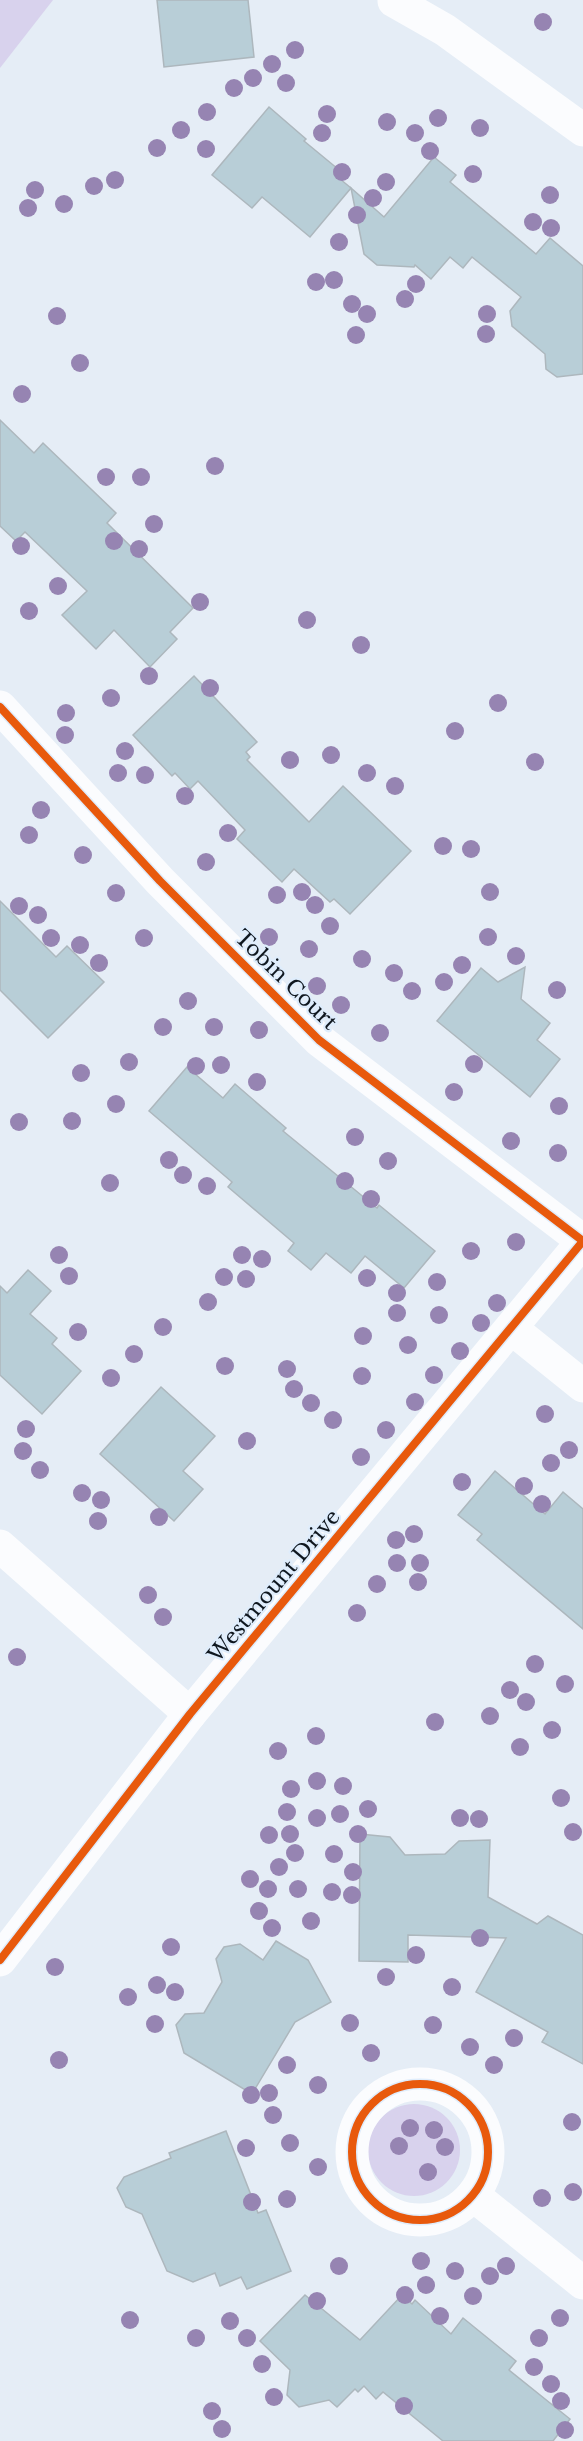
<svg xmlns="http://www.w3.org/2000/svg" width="583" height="2441" font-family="'Libre Baskerville',serif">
	<rect width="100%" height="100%" fill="#e5edf6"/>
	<g fill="#d8d2ed">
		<polygon points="0,0 53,0 0,68"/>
		<circle cx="414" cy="2150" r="46"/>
	</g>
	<g fill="#b8ced7" stroke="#adb7bd" stroke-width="1.5">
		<polygon points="157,0 248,0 254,57 164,67"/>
		<polygon points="269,107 306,139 304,141 338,169 334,174 351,188 310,237 262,197 252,208 212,175"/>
		<polygon points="434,157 456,175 450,182 536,254 550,238 583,266 583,374 557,377 546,369 545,354 512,326 510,311 521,297 472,257 463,268 450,257 431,279 415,265 414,267 377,265 364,254 351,188 384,217"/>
		<polygon points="0,420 34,453 43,443 116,513 107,523 193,608 170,632 177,639 150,667 114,630 96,649 62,615 87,591 25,532 16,541 0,526"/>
		<polygon points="194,676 257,742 246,752 250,757 247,760 309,822 343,786 411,851 350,914 334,899 330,902 294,869 282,882 237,839 245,830 198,781 190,789 175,773 172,776 133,735"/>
		<polygon points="0,901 56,957 67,946 104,982 48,1038 0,990"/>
		<polygon points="525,967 521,999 550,1023 537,1040 560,1059 530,1097 437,1021 481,968 498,982"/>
		<polygon points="187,1067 223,1098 235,1084 286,1128 283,1131 377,1208 379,1205 435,1251 404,1288 365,1256 351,1273 326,1253 311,1270 288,1251 294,1243 228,1187 232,1182 149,1111"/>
		<polygon points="28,1270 51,1291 30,1314 57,1338 52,1344 81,1371 42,1414 0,1375 0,1286 7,1293"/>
		<polygon points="161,1387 215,1436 183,1471 203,1489 174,1521 100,1454"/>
		<polygon points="495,1471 545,1514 563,1492 583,1509 583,1629 477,1540 482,1534 458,1515"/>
		<polygon points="360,1834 390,1837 405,1855 445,1854 459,1841 490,1840 488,1897 537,1924 548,1916 583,1935 583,2064 542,2042 548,2032 476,1992 506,1938 408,1935 408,1962 359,1961"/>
		<polygon points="276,1941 308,1960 331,2002 295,2022 252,2094 184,2053 176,2025 185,2014 204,2013 222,1982 216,1959 224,1947 240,1944 263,1960"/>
		<polygon points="226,2131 258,2213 266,2210 291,2271 247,2289 241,2277 220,2286 215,2273 193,2282 167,2271 142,2214 126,2207 117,2188 124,2177 171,2158 169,2153"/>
		<polygon points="305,2295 360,2340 402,2295 412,2304 415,2300 451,2334 463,2318 516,2361 509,2370 570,2419 553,2441 443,2441 383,2392 376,2399 364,2386 358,2392 355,2389 337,2407 329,2400 299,2407 287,2395 290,2370 260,2341"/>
	</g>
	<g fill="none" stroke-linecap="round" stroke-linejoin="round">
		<g stroke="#fbfcfe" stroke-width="33">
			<polyline points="394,1 445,30 583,130"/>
			<polyline points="0,707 160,881 319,1040 583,1241"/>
			<polyline points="511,1328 583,1386"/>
			<polyline points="0,1546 190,1714"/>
			<polyline points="0,1960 190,1714 583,1241"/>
			<circle cx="420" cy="2152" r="68"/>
			<polyline points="473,2195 583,2283"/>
		</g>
		<g stroke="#dfedfc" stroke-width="11">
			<g id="cycleway">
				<polyline points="0,707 160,881 319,1040 583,1241"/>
				<polyline points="0,1960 190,1714 583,1241"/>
				<circle cx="420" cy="2152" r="68"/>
			</g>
		</g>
		<use href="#cycleway" stroke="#e8590c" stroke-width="8"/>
	</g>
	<g fill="#9684b2">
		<circle cx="543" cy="22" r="9"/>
		<circle cx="295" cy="50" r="9"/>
		<circle cx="272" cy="64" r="9"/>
		<circle cx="253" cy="78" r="9"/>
		<circle cx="286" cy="83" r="9"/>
		<circle cx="234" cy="88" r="9"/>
		<circle cx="207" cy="112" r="9"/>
		<circle cx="327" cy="114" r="9"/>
		<circle cx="438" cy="118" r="9"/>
		<circle cx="387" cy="122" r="9"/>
		<circle cx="480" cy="128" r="9"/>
		<circle cx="181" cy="130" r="9"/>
		<circle cx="322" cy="133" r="9"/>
		<circle cx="415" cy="133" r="9"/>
		<circle cx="157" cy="148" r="9"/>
		<circle cx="206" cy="149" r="9"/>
		<circle cx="430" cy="151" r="9"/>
		<circle cx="342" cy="172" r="9"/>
		<circle cx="473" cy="174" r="9"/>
		<circle cx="115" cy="180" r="9"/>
		<circle cx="386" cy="182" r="9"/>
		<circle cx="94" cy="186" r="9"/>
		<circle cx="35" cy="190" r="9"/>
		<circle cx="550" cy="195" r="9"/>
		<circle cx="373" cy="198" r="9"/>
		<circle cx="64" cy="204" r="9"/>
		<circle cx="28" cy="208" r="9"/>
		<circle cx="357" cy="215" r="9"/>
		<circle cx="533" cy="222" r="9"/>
		<circle cx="551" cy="228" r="9"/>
		<circle cx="339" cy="242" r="9"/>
		<circle cx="334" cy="280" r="9"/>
		<circle cx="316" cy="282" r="9"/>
		<circle cx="416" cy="284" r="9"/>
		<circle cx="405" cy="299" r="9"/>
		<circle cx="352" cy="304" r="9"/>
		<circle cx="367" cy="314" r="9"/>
		<circle cx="487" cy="314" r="9"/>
		<circle cx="57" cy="316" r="9"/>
		<circle cx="486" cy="334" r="9"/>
		<circle cx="356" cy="335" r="9"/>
		<circle cx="80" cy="363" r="9"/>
		<circle cx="22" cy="394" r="9"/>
		<circle cx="215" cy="466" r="9"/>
		<circle cx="106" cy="477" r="9"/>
		<circle cx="141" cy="477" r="9"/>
		<circle cx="154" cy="524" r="9"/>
		<circle cx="114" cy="541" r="9"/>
		<circle cx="21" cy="546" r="9"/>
		<circle cx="139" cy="549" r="9"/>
		<circle cx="58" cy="586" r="9"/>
		<circle cx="200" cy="602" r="9"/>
		<circle cx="29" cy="611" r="9"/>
		<circle cx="307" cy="620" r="9"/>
		<circle cx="361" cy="645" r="9"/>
		<circle cx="149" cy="676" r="9"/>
		<circle cx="210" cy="688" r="9"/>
		<circle cx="111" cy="698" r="9"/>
		<circle cx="498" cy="703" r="9"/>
		<circle cx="66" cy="713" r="9"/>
		<circle cx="455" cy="731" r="9"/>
		<circle cx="65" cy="735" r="9"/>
		<circle cx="125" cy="751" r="9"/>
		<circle cx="331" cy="755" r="9"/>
		<circle cx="290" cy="760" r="9"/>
		<circle cx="535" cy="762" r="9"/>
		<circle cx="118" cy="773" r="9"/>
		<circle cx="367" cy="773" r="9"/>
		<circle cx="145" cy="775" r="9"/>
		<circle cx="395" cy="786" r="9"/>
		<circle cx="185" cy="796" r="9"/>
		<circle cx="41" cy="810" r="9"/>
		<circle cx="228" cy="833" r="9"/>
		<circle cx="29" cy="835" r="9"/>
		<circle cx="443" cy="846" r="9"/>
		<circle cx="471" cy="849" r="9"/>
		<circle cx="83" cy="855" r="9"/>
		<circle cx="206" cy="862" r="9"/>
		<circle cx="302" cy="892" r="9"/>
		<circle cx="490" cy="892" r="9"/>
		<circle cx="116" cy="893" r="9"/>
		<circle cx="277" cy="895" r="9"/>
		<circle cx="315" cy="905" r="9"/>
		<circle cx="19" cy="906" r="9"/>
		<circle cx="38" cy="915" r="9"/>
		<circle cx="330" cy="926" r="9"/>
		<circle cx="269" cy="937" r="9"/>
		<circle cx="488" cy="937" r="9"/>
		<circle cx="51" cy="938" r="9"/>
		<circle cx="144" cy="938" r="9"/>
		<circle cx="80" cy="945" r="9"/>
		<circle cx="309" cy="949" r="9"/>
		<circle cx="516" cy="956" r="9"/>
		<circle cx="362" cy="959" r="9"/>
		<circle cx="99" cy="963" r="9"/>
		<circle cx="462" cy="965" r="9"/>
		<circle cx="394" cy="973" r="9"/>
		<circle cx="444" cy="982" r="9"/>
		<circle cx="317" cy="986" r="9"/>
		<circle cx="557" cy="990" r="9"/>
		<circle cx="412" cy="991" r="9"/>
		<circle cx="188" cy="1001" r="9"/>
		<circle cx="341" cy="1005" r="9"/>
		<circle cx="163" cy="1027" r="9"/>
		<circle cx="214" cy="1027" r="9"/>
		<circle cx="259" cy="1030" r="9"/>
		<circle cx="380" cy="1033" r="9"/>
		<circle cx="129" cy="1062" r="9"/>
		<circle cx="474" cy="1064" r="9"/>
		<circle cx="221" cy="1065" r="9"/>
		<circle cx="196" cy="1066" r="9"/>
		<circle cx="81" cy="1073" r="9"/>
		<circle cx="257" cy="1082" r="9"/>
		<circle cx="454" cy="1092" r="9"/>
		<circle cx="116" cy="1104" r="9"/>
		<circle cx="559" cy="1106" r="9"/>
		<circle cx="72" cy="1121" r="9"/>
		<circle cx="19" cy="1122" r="9"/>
		<circle cx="355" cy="1137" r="9"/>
		<circle cx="511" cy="1141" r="9"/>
		<circle cx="558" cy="1153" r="9"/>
		<circle cx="169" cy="1160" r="9"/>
		<circle cx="388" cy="1161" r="9"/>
		<circle cx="183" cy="1175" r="9"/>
		<circle cx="345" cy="1181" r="9"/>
		<circle cx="110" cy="1183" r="9"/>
		<circle cx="207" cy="1186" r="9"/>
		<circle cx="371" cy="1199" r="9"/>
		<circle cx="516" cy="1242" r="9"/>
		<circle cx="471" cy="1251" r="9"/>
		<circle cx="59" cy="1255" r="9"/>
		<circle cx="242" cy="1255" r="9"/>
		<circle cx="262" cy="1259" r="9"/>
		<circle cx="69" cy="1276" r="9"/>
		<circle cx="224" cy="1277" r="9"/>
		<circle cx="367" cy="1278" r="9"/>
		<circle cx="246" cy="1279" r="9"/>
		<circle cx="437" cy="1282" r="9"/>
		<circle cx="397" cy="1293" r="9"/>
		<circle cx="208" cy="1302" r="9"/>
		<circle cx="497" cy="1303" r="9"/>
		<circle cx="397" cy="1313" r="9"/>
		<circle cx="439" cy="1315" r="9"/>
		<circle cx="481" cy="1323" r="9"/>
		<circle cx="163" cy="1327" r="9"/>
		<circle cx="78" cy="1332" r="9"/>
		<circle cx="363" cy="1336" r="9"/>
		<circle cx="408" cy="1345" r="9"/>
		<circle cx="460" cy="1351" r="9"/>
		<circle cx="134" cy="1354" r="9"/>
		<circle cx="225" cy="1366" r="9"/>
		<circle cx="287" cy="1369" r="9"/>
		<circle cx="434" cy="1375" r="9"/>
		<circle cx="362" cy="1376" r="9"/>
		<circle cx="111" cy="1378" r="9"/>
		<circle cx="294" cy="1389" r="9"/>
		<circle cx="415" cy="1402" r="9"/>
		<circle cx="311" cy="1403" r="9"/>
		<circle cx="545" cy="1414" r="9"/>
		<circle cx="333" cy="1420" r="9"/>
		<circle cx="26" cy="1429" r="9"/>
		<circle cx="386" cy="1430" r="9"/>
		<circle cx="247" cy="1441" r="9"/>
		<circle cx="569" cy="1450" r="9"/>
		<circle cx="23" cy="1451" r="9"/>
		<circle cx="361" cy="1457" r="9"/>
		<circle cx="551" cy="1463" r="9"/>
		<circle cx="40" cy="1470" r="9"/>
		<circle cx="462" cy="1482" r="9"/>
		<circle cx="524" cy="1486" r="9"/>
		<circle cx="82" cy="1493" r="9"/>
		<circle cx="101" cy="1500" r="9"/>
		<circle cx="542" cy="1504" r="9"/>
		<circle cx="159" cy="1517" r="9"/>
		<circle cx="98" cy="1521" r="9"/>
		<circle cx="414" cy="1534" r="9"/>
		<circle cx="396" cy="1540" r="9"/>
		<circle cx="397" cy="1563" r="9"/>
		<circle cx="420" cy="1563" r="9"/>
		<circle cx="418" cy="1582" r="9"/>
		<circle cx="377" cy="1584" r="9"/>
		<circle cx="148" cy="1595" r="9"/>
		<circle cx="357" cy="1613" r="9"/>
		<circle cx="163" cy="1617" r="9"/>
		<circle cx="17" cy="1657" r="9"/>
		<circle cx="535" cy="1664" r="9"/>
		<circle cx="565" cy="1684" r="9"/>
		<circle cx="510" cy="1690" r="9"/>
		<circle cx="526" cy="1702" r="9"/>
		<circle cx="490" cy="1716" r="9"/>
		<circle cx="435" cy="1722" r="9"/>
		<circle cx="552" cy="1730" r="9"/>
		<circle cx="316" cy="1736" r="9"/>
		<circle cx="520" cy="1747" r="9"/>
		<circle cx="278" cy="1751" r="9"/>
		<circle cx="317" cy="1781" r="9"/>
		<circle cx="343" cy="1786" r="9"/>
		<circle cx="291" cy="1789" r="9"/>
		<circle cx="561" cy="1798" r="9"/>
		<circle cx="368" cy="1809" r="9"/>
		<circle cx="287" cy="1812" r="9"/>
		<circle cx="340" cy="1814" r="9"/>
		<circle cx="317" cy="1818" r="9"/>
		<circle cx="460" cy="1818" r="9"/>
		<circle cx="479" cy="1819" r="9"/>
		<circle cx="573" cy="1832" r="9"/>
		<circle cx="290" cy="1834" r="9"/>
		<circle cx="358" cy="1834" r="9"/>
		<circle cx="269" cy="1835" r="9"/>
		<circle cx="295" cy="1853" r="9"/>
		<circle cx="334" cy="1854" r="9"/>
		<circle cx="279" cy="1867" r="9"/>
		<circle cx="353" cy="1872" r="9"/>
		<circle cx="250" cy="1879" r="9"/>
		<circle cx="268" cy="1889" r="9"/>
		<circle cx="298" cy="1889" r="9"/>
		<circle cx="332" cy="1892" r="9"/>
		<circle cx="352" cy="1895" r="9"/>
		<circle cx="259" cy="1911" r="9"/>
		<circle cx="311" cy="1921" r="9"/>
		<circle cx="272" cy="1928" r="9"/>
		<circle cx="480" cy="1938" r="9"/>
		<circle cx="171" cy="1947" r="9"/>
		<circle cx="416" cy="1955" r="9"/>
		<circle cx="55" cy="1967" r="9"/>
		<circle cx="386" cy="1977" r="9"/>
		<circle cx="157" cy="1985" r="9"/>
		<circle cx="452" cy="1987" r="9"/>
		<circle cx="175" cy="1992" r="9"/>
		<circle cx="128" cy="1997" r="9"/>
		<circle cx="350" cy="2023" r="9"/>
		<circle cx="155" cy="2024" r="9"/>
		<circle cx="433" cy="2025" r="9"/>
		<circle cx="514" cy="2038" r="9"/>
		<circle cx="470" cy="2047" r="9"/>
		<circle cx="371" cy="2053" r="9"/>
		<circle cx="59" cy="2060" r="9"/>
		<circle cx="287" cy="2065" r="9"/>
		<circle cx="494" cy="2065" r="9"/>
		<circle cx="318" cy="2085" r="9"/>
		<circle cx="269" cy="2093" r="9"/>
		<circle cx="251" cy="2095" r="9"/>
		<circle cx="273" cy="2115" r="9"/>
		<circle cx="572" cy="2122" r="9"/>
		<circle cx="410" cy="2128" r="9"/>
		<circle cx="434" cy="2130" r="9"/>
		<circle cx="290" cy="2143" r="9"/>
		<circle cx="399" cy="2146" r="9"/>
		<circle cx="445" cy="2147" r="9"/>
		<circle cx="246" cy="2148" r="9"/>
		<circle cx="318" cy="2167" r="9"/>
		<circle cx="428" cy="2172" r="9"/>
		<circle cx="573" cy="2192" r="9"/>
		<circle cx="542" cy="2198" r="9"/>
		<circle cx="287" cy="2199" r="9"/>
		<circle cx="252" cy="2202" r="9"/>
		<circle cx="421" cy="2261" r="9"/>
		<circle cx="339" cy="2266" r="9"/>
		<circle cx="506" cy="2266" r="9"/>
		<circle cx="455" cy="2271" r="9"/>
		<circle cx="490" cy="2276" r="9"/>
		<circle cx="426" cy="2285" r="9"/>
		<circle cx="405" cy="2295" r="9"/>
		<circle cx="473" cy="2296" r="9"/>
		<circle cx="317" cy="2301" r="9"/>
		<circle cx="440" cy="2316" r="9"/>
		<circle cx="560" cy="2318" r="9"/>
		<circle cx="130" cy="2320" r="9"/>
		<circle cx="230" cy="2321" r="9"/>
		<circle cx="196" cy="2338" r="9"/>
		<circle cx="247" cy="2338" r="9"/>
		<circle cx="539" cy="2338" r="9"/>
		<circle cx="262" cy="2364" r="9"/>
		<circle cx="534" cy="2367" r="9"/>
		<circle cx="551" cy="2384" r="9"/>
		<circle cx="274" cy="2397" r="9"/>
		<circle cx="561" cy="2401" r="9"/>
		<circle cx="404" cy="2406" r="9"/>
		<circle cx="212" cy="2411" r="9"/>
		<circle cx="222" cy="2429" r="9"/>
		<circle cx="565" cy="2430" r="9"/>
	</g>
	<g text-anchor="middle" stroke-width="4.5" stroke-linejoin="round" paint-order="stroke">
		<g font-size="21" fill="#0f171f" stroke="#dfedfc">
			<text transform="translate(286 980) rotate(44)" y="7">Tobin Court</text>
			<text transform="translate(274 1586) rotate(-50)" y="7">Westmount Drive</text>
		</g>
	</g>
</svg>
